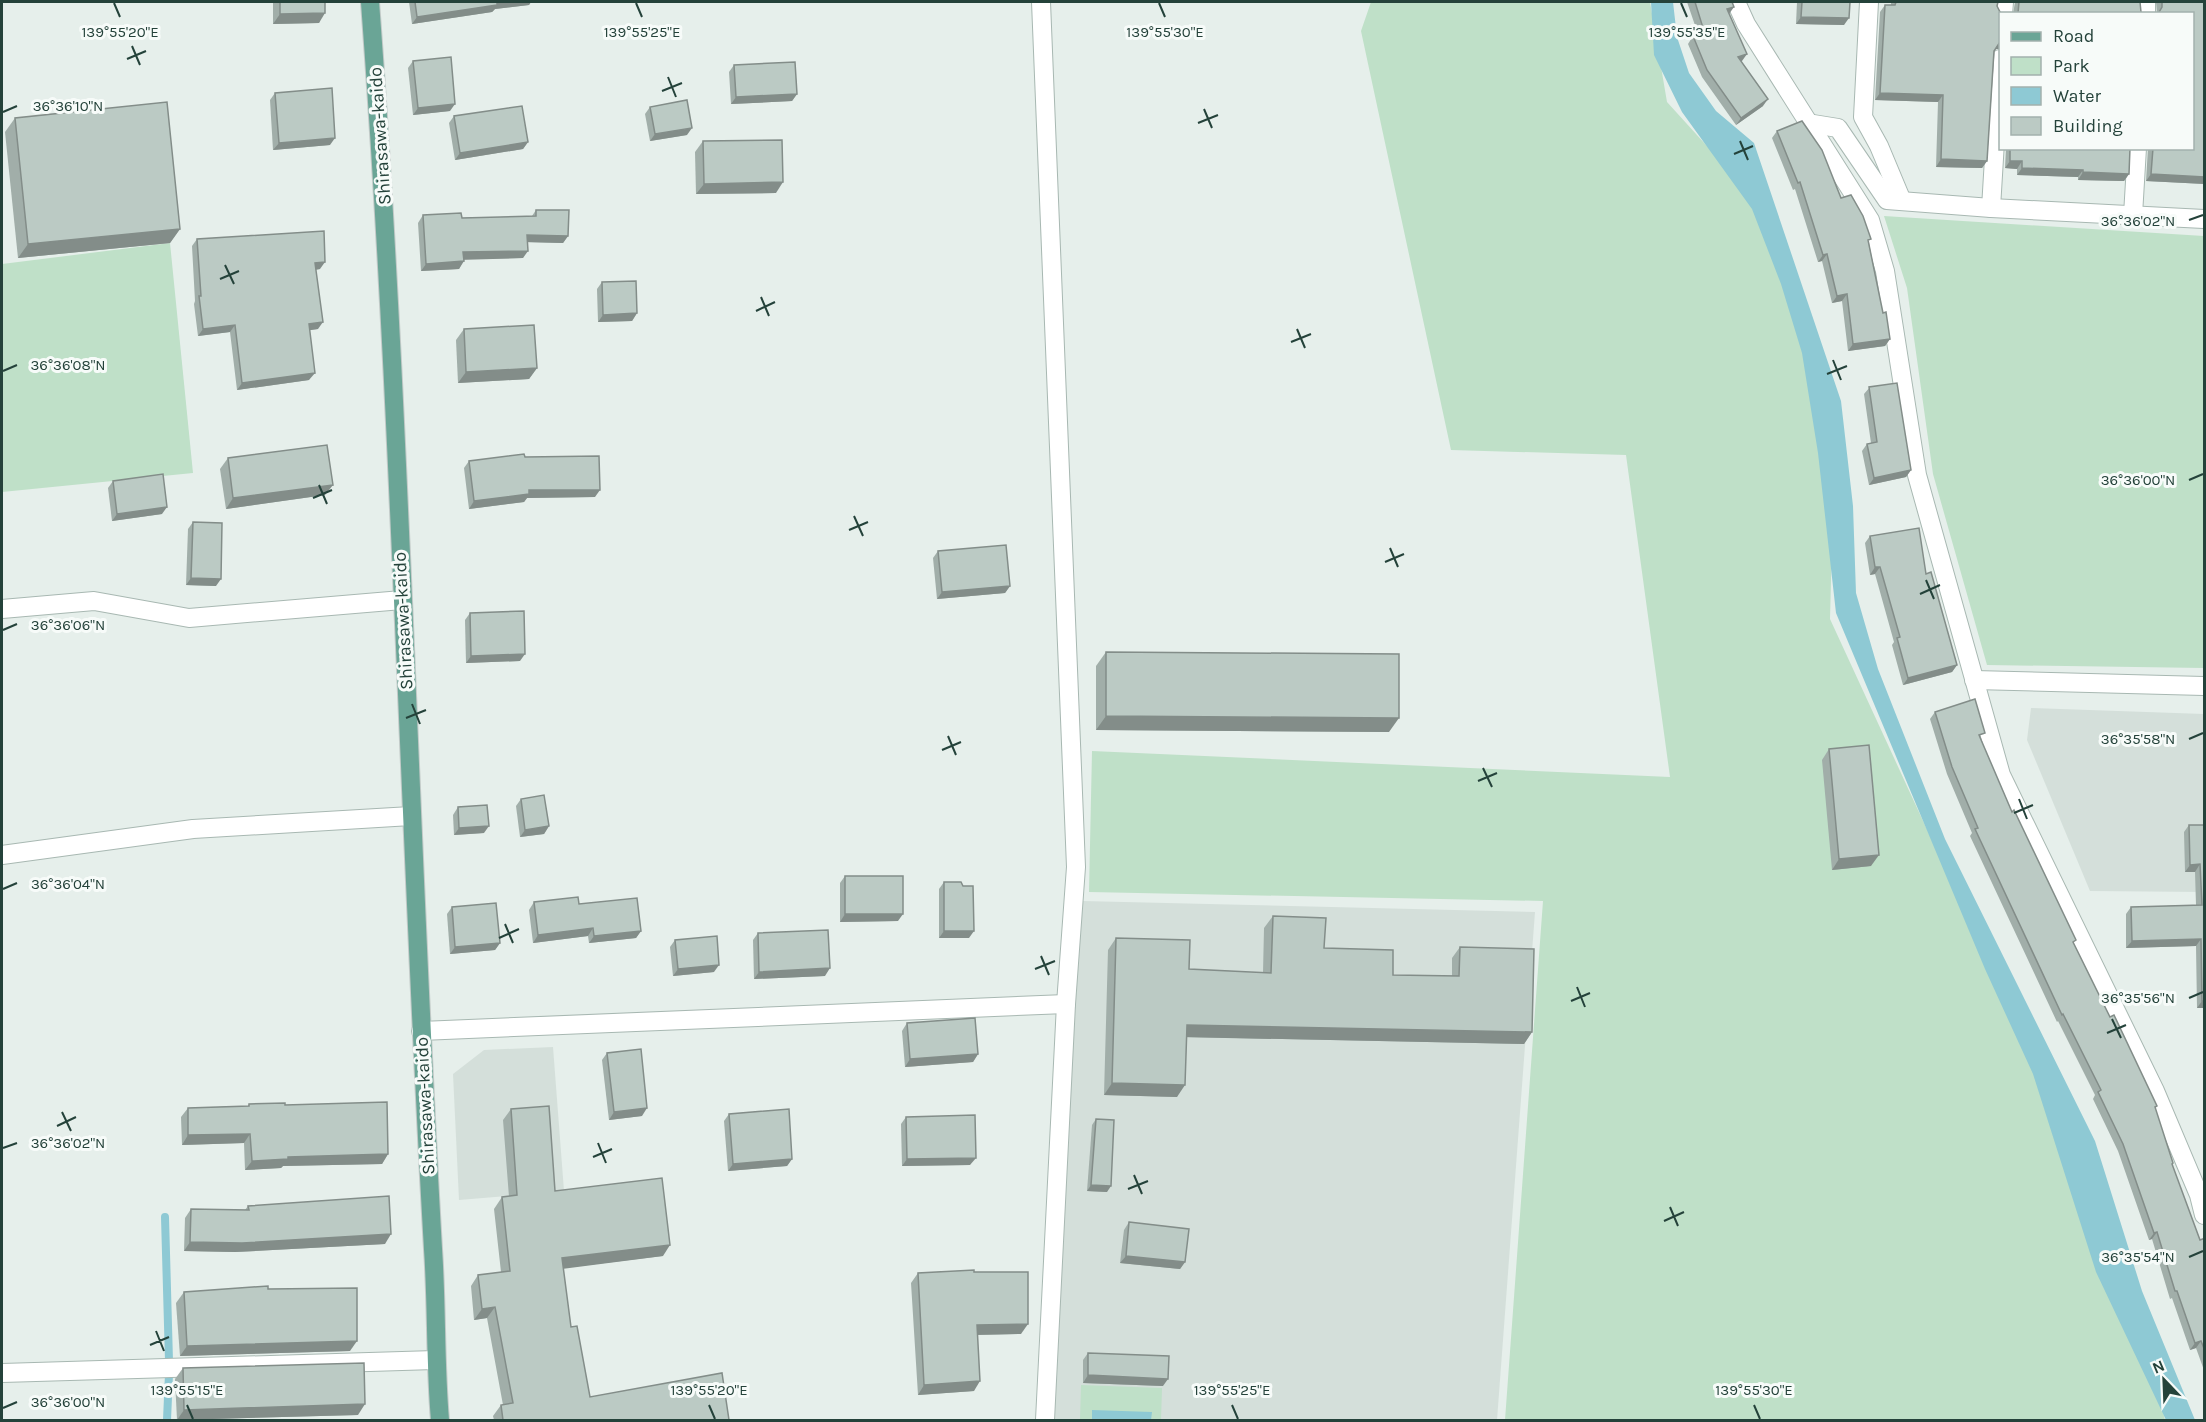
<svg xmlns="http://www.w3.org/2000/svg" width="2206" height="1422" font-family="Karla,sans-serif">
	<rect width="100%" height="100%" fill="#e6efeb"/>
	<g fill="#d4dfda">
		<polygon points="2031,708 2204,714 2204,892 2090,891 2027,740"/>
		<polygon points="1082,901 1535,912 1497,1420 1049,1420"/>
		<polygon points="553,1047 564,1191 459,1200 453,1074 484,1050"/>
	</g>
	<g fill="#bfe0c8">
		<polygon points="1371,2 1650,2 1667,102 1775,221 1834,463 1830,619 2035,1064 2159,1395 2165,1420 1505,1420 1543,901 1089,892 1092,751 1670,777 1626,455 1451,450 1361,31"/>
		<polygon points="1884,216 2204,236 2204,668 1987,665 1933,474 1907,288"/>
		<polygon points="170,243 193,473 2,492 2,264"/>
		<polygon points="1081,1385 1162,1388 1161,1420 1080,1420"/>
	</g>
	<g fill="#8ec9d4">
		<polygon points="1651,2 1673,2 1677,37 1689,73 1716,111 1754,143 1841,401 1853,506 1856,593 1878,669 1945,839 2095,1141 2142,1291 2195,1420 2166,1420 2096,1272 2033,1074 1985,969 1836,613 1818,453 1802,353 1781,284 1752,209 1682,112 1654,55"/>
		<polygon points="1092,1410 1152,1412 1151,1420 1092,1420"/>
	</g>
	<g fill="none" stroke-linecap="round" stroke-linejoin="round">
		<g stroke="#8ec9d4" stroke-width="8">
			<polyline points="165,1217 169,1361"/>
			<polyline points="167,1420 169,1374"/>
		</g>
		<g stroke="#a8b8b2" stroke-width="20">
			<g id="minor">
				<polyline points="1041,2 1076,867 1066,1004 1045,1420"/>
				<polyline points="1736,2 1746,24 1870,220 1885,271 1917,475 2001,775 2155,1091 2199,1195 2204,1215"/>
				<polyline points="1869,2 1863,117 1879,146 1902,201"/>
				<polyline points="2003,14 2004,2"/>
				<polyline points="2146,14 2146,2"/>
				<polyline points="1807,123 1838,128 1887,200 1991,208 2204,219"/>
				<polyline points="1991,208 2000,59"/>
				<polyline points="2133,215 2137,148"/>
				<polyline points="2,609 94,601 189,618 402,600"/>
				<polyline points="1974,680 2204,686"/>
				<polyline points="2,855 193,829 411,816"/>
				<polyline points="421,1031 1066,1004"/>
				<polyline points="2,1373 435,1360"/>
			</g>
		</g>
		<g stroke="#c2cac8" stroke-width="20">
			<path id="major" d="M 370,2 C 401,417 409,834 433,1249 C 437,1306 435,1363 440,1420"/>
		</g>
		<use href="#minor" stroke="#fff" stroke-width="18"/>
		<use href="#major" stroke="#6aa596" stroke-width="18"/>
	</g>
	<g fill="#a1aea9">
		<polygon points="273,2 325,2 319,23 273,24"/>
		<polygon points="409,2 531,2 529,5 495,9 492,12 412,24"/>
		<polygon points="1687,2 1732,2 1729,14 1741,61 1763,106 1736,125 1702,77 1688,44 1693,36 1698,34"/>
		<polygon points="1797,2 1850,2 1844,25 1796,24"/>
		<polygon points="1891,2 1998,2 1987,161 1982,168 1936,167 1938,102 1875,100 1880,12 1885,5 1891,5"/>
		<polygon points="2015,2 2140,2 2141,12 2143,14 2013,14"/>
		<polygon points="2156,2 2205,2 2205,184 2146,181 2148,148 2193,148 2193,14 2157,14"/>
		<polygon points="413,61 450,111 413,115 408,68"/>
		<polygon points="734,65 797,94 792,101 731,104 729,72"/>
		<polygon points="275,93 330,145 273,150 270,100"/>
		<polygon points="650,107 687,135 650,141 645,114"/>
		<polygon points="454,116 528,142 523,149 455,160 449,123"/>
		<polygon points="15,118 180,229 170,243 18,258 5,132"/>
		<polygon points="1777,131 1841,198 1869,243 1883,313 1890,339 1885,346 1848,351 1842,301 1832,303 1822,261 1818,262 1795,189 1793,190 1772,138"/>
		<polygon points="703,141 776,193 696,194 695,152"/>
		<polygon points="2006,148 2130,148 2129,174 2124,181 2078,180 2078,177 2017,175 2017,169 2005,168"/>
		<polygon points="536,210 568,236 563,243 528,242 523,258 464,259 459,269 421,271 418,223 423,215 462,218 532,216"/>
		<polygon points="197,239 320,269 316,270 318,329 309,330 309,380 237,390 230,332 198,336 194,304 195,301 192,246"/>
		<polygon points="602,282 637,313 632,321 598,322 597,289"/>
		<polygon points="464,329 537,368 529,379 458,383 456,340"/>
		<polygon points="1870,387 1911,470 1906,477 1869,485 1862,451 1867,444 1871,443 1864,394"/>
		<polygon points="525,457 595,497 527,498 524,502 469,509 464,468 469,461"/>
		<polygon points="228,458 325,495 226,509 220,469"/>
		<polygon points="113,481 162,514 112,521 108,488"/>
		<polygon points="193,522 216,586 186,585 188,529"/>
		<polygon points="1870,536 1926,574 1957,665 1952,672 1903,685 1892,645 1894,642 1875,574 1870,575 1865,543"/>
		<polygon points="938,551 1010,586 1005,593 937,599 933,558"/>
		<polygon points="470,613 520,661 466,663 465,620"/>
		<polygon points="1106,652 1389,732 1096,730 1096,666"/>
		<polygon points="1935,712 1980,739 2012,812 2074,944 2155,1109 2172,1165 2200,1240 2205,1238 2205,1373 2196,1348 2190,1350 2172,1298 2170,1299 2152,1239 2149,1240 2118,1151 2093,1099 2095,1095 2058,1021 2057,1022 1970,836 1972,833 1947,774 1930,719"/>
		<polygon points="1829,749 1871,866 1832,870 1822,760"/>
		<polygon points="521,799 549,826 544,834 520,837 516,806"/>
		<polygon points="458,807 484,833 454,835 453,815"/>
		<polygon points="2189,825 2205,825 2205,1008 2197,1008 2196,946 2126,948 2126,914 2131,907 2196,905 2195,872 2185,872 2184,832"/>
		<polygon points="845,876 898,921 840,922 840,883"/>
		<polygon points="944,882 963,886 969,938 939,938 939,889"/>
		<polygon points="534,902 579,904 641,931 636,938 589,943 588,936 533,943 529,910"/>
		<polygon points="452,907 500,943 495,950 450,954 447,914"/>
		<polygon points="1273,916 1324,948 1393,975 1452,976 1452,958 1460,947 1532,1032 1524,1044 1187,1037 1177,1097 1104,1095 1108,950 1116,938 1189,969 1263,973 1264,928"/>
		<polygon points="758,933 825,976 754,979 753,940"/>
		<polygon points="675,940 714,972 673,976 670,947"/>
		<polygon points="907,1023 978,1054 973,1062 905,1067 902,1031"/>
		<polygon points="607,1053 642,1116 609,1120 602,1060"/>
		<polygon points="2205,1058 2205,1095 2204,1095 2203,1060"/>
		<polygon points="249,1104 285,1105 388,1154 382,1164 283,1166 281,1168 245,1170 244,1143 182,1145 181,1117 188,1108 248,1106"/>
		<polygon points="511,1109 555,1191 663,1256 563,1268 571,1327 590,1397 729,1420 494,1420 493,1416 501,1405 503,1405 487,1318 474,1320 471,1286 478,1275 501,1272 494,1209 502,1197 509,1197 503,1120"/>
		<polygon points="729,1114 792,1159 787,1166 728,1171 724,1121"/>
		<polygon points="906,1117 970,1165 902,1166 901,1124"/>
		<polygon points="1096,1119 1107,1192 1087,1191 1092,1125"/>
		<polygon points="248,1206 385,1244 235,1252 184,1251 185,1218 191,1209 245,1210"/>
		<polygon points="1129,1222 1185,1262 1180,1269 1120,1263 1124,1230"/>
		<polygon points="974,1272 1021,1334 978,1335 974,1391 918,1395 911,1283 918,1273"/>
		<polygon points="268,1289 350,1351 180,1356 176,1303 184,1292"/>
		<polygon points="1088,1353 1163,1386 1083,1383 1083,1360"/>
		<polygon points="183,1368 358,1415 177,1420 175,1379"/>
	</g>
	<g fill="#838d89">
		<polygon points="497,2 531,2 529,5 495,9 492,12 412,24 417,17"/>
		<polygon points="1734,7 1729,14 1727,9"/>
		<polygon points="325,13 319,23 273,24 280,14"/>
		<polygon points="1801,17 1849,18 1844,25 1796,24"/>
		<polygon points="2000,42 2001,42 2001,49 1994,49"/>
		<polygon points="1747,54 1742,61 1733,64 1738,57"/>
		<polygon points="1880,93 1943,95 1938,102 1875,100"/>
		<polygon points="797,94 792,101 731,104 736,97"/>
		<polygon points="1768,99 1763,106 1736,125 1741,118"/>
		<polygon points="455,104 450,111 413,115 418,108"/>
		<polygon points="692,128 687,135 650,141 655,134"/>
		<polygon points="335,138 330,145 273,150 279,143"/>
		<polygon points="528,142 523,149 455,160 460,153"/>
		<polygon points="1941,159 1987,161 1982,168 1936,167"/>
		<polygon points="2010,161 2022,161 2017,169 2005,168"/>
		<polygon points="2022,168 2083,170 2078,177 2017,175"/>
		<polygon points="2083,172 2129,174 2124,181 2078,180"/>
		<polygon points="2151,174 2205,177 2205,184 2146,181"/>
		<polygon points="783,182 776,193 696,194 704,184"/>
		<polygon points="180,229 170,243 18,258 28,244"/>
		<polygon points="527,235 568,236 563,243 522,242"/>
		<polygon points="528,251 523,258 458,260 463,252"/>
		<polygon points="1827,254 1822,261 1818,262 1823,255"/>
		<polygon points="464,261 459,269 421,271 426,264"/>
		<polygon points="325,262 320,269 310,270 315,263"/>
		<polygon points="1847,294 1842,301 1832,303 1837,296"/>
		<polygon points="637,313 632,321 598,322 603,315"/>
		<polygon points="323,322 318,329 304,331 309,324"/>
		<polygon points="235,325 230,332 198,336 203,329"/>
		<polygon points="1890,339 1885,346 1848,351 1853,344"/>
		<polygon points="537,368 529,379 458,383 466,372"/>
		<polygon points="315,373 309,380 237,390 242,383"/>
		<polygon points="1911,470 1906,477 1869,485 1874,478"/>
		<polygon points="333,485 325,495 226,509 233,498"/>
		<polygon points="529,490 600,490 595,497 527,498 524,502 469,509 474,501"/>
		<polygon points="167,507 162,514 112,521 117,514"/>
		<polygon points="1875,567 1880,567 1875,574 1870,575"/>
		<polygon points="191,578 221,579 216,586 186,585"/>
		<polygon points="1010,586 1005,593 937,599 942,592"/>
		<polygon points="525,654 520,661 466,663 471,656"/>
		<polygon points="1957,665 1952,672 1903,685 1908,678"/>
		<polygon points="1106,716 1399,718 1389,732 1096,730"/>
		<polygon points="489,826 484,833 454,835 459,828"/>
		<polygon points="549,826 544,834 520,837 525,830"/>
		<polygon points="1879,855 1871,866 1832,870 1839,859"/>
		<polygon points="2200,864 2195,872 2185,872 2190,865"/>
		<polygon points="845,914 903,914 898,921 840,922"/>
		<polygon points="593,928 588,936 533,943 538,935"/>
		<polygon points="641,931 636,938 589,943 594,936"/>
		<polygon points="944,931 974,931 969,938 939,938"/>
		<polygon points="2201,939 2196,946 2126,948 2132,941"/>
		<polygon points="500,943 495,950 450,954 455,947"/>
		<polygon points="719,965 714,972 673,976 678,969"/>
		<polygon points="830,968 825,976 754,979 759,972"/>
		<polygon points="2202,1001 2205,1001 2205,1008 2197,1008"/>
		<polygon points="1187,1025 1532,1032 1524,1044 1179,1037"/>
		<polygon points="978,1054 973,1062 905,1067 910,1059"/>
		<polygon points="1112,1083 1185,1085 1177,1097 1104,1095"/>
		<polygon points="647,1108 642,1116 609,1120 614,1112"/>
		<polygon points="250,1134 244,1143 182,1145 188,1135"/>
		<polygon points="388,1154 382,1164 283,1166 281,1168 245,1170 252,1161 288,1157"/>
		<polygon points="976,1158 970,1165 902,1166 907,1159"/>
		<polygon points="792,1159 787,1166 728,1171 733,1164"/>
		<polygon points="1091,1185 1111,1186 1107,1192 1087,1191"/>
		<polygon points="2157,1232 2152,1239 2149,1240 2154,1233"/>
		<polygon points="391,1234 385,1244 235,1252 184,1251 190,1242"/>
		<polygon points="670,1245 663,1256 554,1270 562,1258"/>
		<polygon points="1126,1256 1185,1262 1180,1269 1120,1263"/>
		<polygon points="495,1307 487,1318 474,1320 482,1309"/>
		<polygon points="1028,1324 1021,1334 970,1335 977,1325"/>
		<polygon points="357,1341 350,1351 180,1356 187,1346"/>
		<polygon points="2201,1341 2196,1348 2190,1350 2195,1343"/>
		<polygon points="1088,1375 1168,1379 1163,1386 1083,1383"/>
		<polygon points="980,1381 974,1391 918,1395 924,1385"/>
		<polygon points="365,1404 358,1415 177,1420 184,1410"/>
	</g>
	<g fill="#bbcac4" stroke="#838d89" stroke-width="1.5">
		<polygon points="280,2 325,2 325,13 280,14"/>
		<polygon points="415,2 498,2 497,2 497,5 417,17"/>
		<polygon points="1695,2 1732,2 1734,7 1727,9 1747,54 1738,57 1768,99 1741,118 1707,70 1693,36 1704,31"/>
		<polygon points="1802,2 1850,2 1849,18 1801,17"/>
		<polygon points="1896,2 1998,2 1997,6 2001,14 2001,42 2000,42 1994,51 1987,161 1941,159 1943,95 1880,93 1885,5 1895,5"/>
		<polygon points="2019,2 2140,2 2141,12 2143,14 2016,14 2018,13"/>
		<polygon points="2162,2 2205,2 2205,177 2151,174 2153,148 2193,148 2193,14 2158,14 2162,7"/>
		<polygon points="451,57 455,104 418,108 413,61"/>
		<polygon points="795,62 797,94 736,97 734,65"/>
		<polygon points="332,88 335,138 279,143 275,93"/>
		<polygon points="687,100 692,128 655,134 650,107"/>
		<polygon points="167,102 180,229 28,244 15,118"/>
		<polygon points="522,106 528,142 460,153 454,116"/>
		<polygon points="1802,121 1822,150 1841,198 1851,195 1863,216 1871,239 1868,240 1883,313 1886,312 1890,339 1853,344 1847,294 1837,296 1827,254 1823,255 1800,182 1798,183 1777,131"/>
		<polygon points="782,140 783,182 704,184 703,141"/>
		<polygon points="2010,148 2130,148 2129,174 2083,172 2083,170 2022,168 2022,161 2010,161"/>
		<polygon points="536,210 569,210 568,236 527,235 528,251 463,252 464,261 426,264 423,215 461,213 462,218 536,216"/>
		<polygon points="324,231 325,262 315,263 323,322 309,324 315,373 242,383 235,325 203,329 199,296 201,296 197,239"/>
		<polygon points="636,281 637,313 603,315 602,282"/>
		<polygon points="534,325 537,368 466,372 464,329"/>
		<polygon points="1897,383 1911,470 1874,478 1867,444 1877,442 1869,387"/>
		<polygon points="327,445 333,485 233,498 228,458"/>
		<polygon points="524,454 525,457 599,456 600,490 529,490 529,494 474,501 469,461"/>
		<polygon points="163,474 167,507 117,514 113,481"/>
		<polygon points="193,522 222,523 221,579 191,578"/>
		<polygon points="1919,528 1926,574 1931,572 1957,665 1908,678 1897,638 1900,637 1880,567 1875,567 1870,536"/>
		<polygon points="1006,545 1010,586 942,592 938,551"/>
		<polygon points="524,611 525,654 471,656 470,613"/>
		<polygon points="1106,652 1399,654 1399,718 1106,716"/>
		<polygon points="1975,699 1985,733 1979,735 2012,812 2014,810 2076,940 2073,942 2110,1017 2114,1015 2157,1106 2155,1107 2173,1163 2172,1164 2200,1240 2205,1238 2205,1351 2201,1341 2195,1343 2177,1291 2175,1291 2157,1232 2154,1233 2123,1144 2098,1092 2101,1090 2063,1014 2062,1015 1975,829 1978,828 1952,767 1935,712"/>
		<polygon points="1869,745 1879,855 1839,859 1829,749"/>
		<polygon points="544,795 549,826 525,830 521,799"/>
		<polygon points="487,805 489,826 459,828 458,807"/>
		<polygon points="2189,825 2205,825 2205,1001 2202,1001 2201,939 2132,941 2131,907 2202,905 2200,864 2190,865"/>
		<rect x="845" y="876" width="58" height="38"/>
		<polygon points="944,882 961,882 963,886 973,886 974,931 944,931"/>
		<polygon points="578,897 579,904 637,898 641,931 594,936 593,928 538,935 534,902"/>
		<polygon points="496,903 500,943 455,947 452,907"/>
		<polygon points="1273,916 1326,918 1324,948 1393,950 1393,975 1459,976 1460,947 1534,949 1532,1032 1187,1025 1185,1085 1112,1083 1116,938 1190,940 1189,969 1271,973"/>
		<polygon points="828,930 830,968 759,972 758,933"/>
		<polygon points="717,936 719,965 678,969 675,940"/>
		<polygon points="975,1018 978,1054 910,1059 907,1023"/>
		<polygon points="641,1049 647,1108 614,1112 607,1053"/>
		<polygon points="387,1102 388,1154 288,1157 288,1159 252,1161 250,1134 188,1135 188,1108 249,1106 249,1104 285,1103 285,1105"/>
		<polygon points="549,1106 555,1191 662,1178 670,1245 562,1258 571,1327 577,1326 590,1397 722,1373 729,1420 503,1420 501,1405 513,1403 495,1307 482,1309 478,1275 510,1271 502,1197 517,1195 511,1109"/>
		<polygon points="789,1109 792,1159 733,1164 729,1114"/>
		<polygon points="975,1115 976,1158 907,1159 906,1117"/>
		<polygon points="1096,1119 1114,1120 1111,1186 1091,1185"/>
		<polygon points="389,1196 391,1234 242,1243 190,1242 191,1209 249,1210 248,1206"/>
		<polygon points="1129,1222 1189,1229 1185,1262 1126,1256"/>
		<polygon points="974,1270 974,1272 1028,1272 1028,1324 977,1325 980,1381 924,1385 918,1273"/>
		<polygon points="268,1286 268,1289 357,1288 357,1341 187,1346 184,1292"/>
		<polygon points="1088,1353 1169,1356 1168,1379 1088,1375"/>
		<polygon points="364,1363 365,1404 184,1410 183,1368"/>
	</g>
	<path fill="none" stroke="#24423a" stroke-width="2" d="M 114,3 L 120,17M 636,3 L 642,17M 1159,3 L 1165,17M 1681,3 L 1687,17M 132,46 L 140,65M 127,59 L 146,51M 668,77 L 676,97M 662,91 L 682,83M 1204,109 L 1212,128M 3,112 L 17,106M 1198,123 L 1218,115M 1740,141 L 1748,160M 1734,154 L 1753,146M 2189,220 L 2203,215M 225,265 L 234,284M 220,279 L 239,271M 761,297 L 769,316M 756,311 L 775,302M 1297,329 L 1305,348M 1291,342 L 1311,334M 1833,360 L 1841,380M 3,371 L 17,365M 1827,374 L 1847,366M 2189,480 L 2203,474M 319,485 L 327,504M 313,498 L 332,490M 854,516 L 863,536M 849,530 L 868,522M 1390,548 L 1398,567M 1385,562 L 1404,554M 1926,580 L 1934,599M 1920,594 L 1940,585M 3,630 L 17,624M 412,704 L 420,724M 406,718 L 426,710M 948,736 L 956,755M 2189,739 L 2203,733M 942,750 L 961,742M 1483,768 L 1492,787M 1478,781 L 1497,773M 2019,799 L 2027,819M 2014,813 L 2033,805M 3,889 L 17,883M 505,924 L 513,943M 499,938 L 519,929M 1041,956 L 1049,975M 1035,969 L 1055,961M 1577,987 L 1585,1007M 2189,998 L 2203,992M 1571,1001 L 1590,993M 2112,1019 L 2121,1038M 2107,1033 L 2126,1025M 62,1112 L 71,1131M 57,1126 L 76,1117M 598,1143 L 606,1163M 3,1148 L 17,1143M 593,1157 L 612,1149M 1134,1175 L 1142,1194M 1128,1189 L 1148,1181M 1670,1207 L 1678,1226M 1664,1221 L 1684,1212M 2189,1257 L 2203,1251M 156,1331 L 164,1351M 150,1345 L 169,1337M 187,1405 L 193,1419M 709,1405 L 715,1419M 1232,1405 L 1238,1419M 1754,1405 L 1760,1419M 3,1408 L 17,1402"/>
	<g text-anchor="middle" stroke-width="6" stroke-linejoin="round" paint-order="stroke">
		<g font-size="18" fill="#24423a" stroke="#f7fbf9">
			<text transform="translate(380 136) rotate(-94)" y="6">Shirasawa-kaido</text>
			<text transform="translate(403 621) rotate(-93)" y="6">Shirasawa-kaido</text>
			<text transform="translate(425 1106) rotate(-93)" y="6">Shirasawa-kaido</text>
		</g>
	</g>
	<g font-size="15" text-anchor="middle" fill="#24423a" stroke="#f7fbf9" stroke-width="6" stroke-linejoin="round" paint-order="stroke">
		<text x="120" y="37">139°55'20"E</text>
		<text x="642" y="37">139°55'25"E</text>
		<text x="1165" y="37">139°55'30"E</text>
		<text x="1687" y="37">139°55'35"E</text>
		<text x="68" y="111">36°36'10"N</text>
		<text x="2138" y="226">36°36'02"N</text>
		<text x="68" y="370">36°36'08"N</text>
		<text x="2138" y="485">36°36'00"N</text>
		<text x="68" y="630">36°36'06"N</text>
		<text x="2138" y="744">36°35'58"N</text>
		<text x="68" y="889">36°36'04"N</text>
		<text x="2138" y="1003">36°35'56"N</text>
		<text x="68" y="1148">36°36'02"N</text>
		<text x="2138" y="1262">36°35'54"N</text>
		<text x="187" y="1395">139°55'15"E</text>
		<text x="709" y="1395">139°55'20"E</text>
		<text x="1232" y="1395">139°55'25"E</text>
		<text x="1754" y="1395">139°55'30"E</text>
		<text x="68" y="1407">36°36'00"N</text>
	</g>
	<rect width="2206" height="1422" fill="none" stroke="#24423a" stroke-width="6"/>
	<rect x="1999" y="12" width="195" height="138" fill="#f7fbf9" stroke="#a3b1ad" stroke-width="1.5"/>
	<rect x="2011" y="32" width="30" height="9" fill="#6aa596" stroke="#a3b1ad" stroke-width="1.5"/>
	<text x="2053" y="42" font-size="18" fill="#24423a">Road</text>
	<rect x="2011" y="57" width="30" height="18" fill="#bfe0c8" stroke="#a3b1ad" stroke-width="1.5"/>
	<text x="2053" y="72" font-size="18" fill="#24423a">Park</text>
	<rect x="2011" y="87" width="30" height="18" fill="#8ec9d4" stroke="#a3b1ad" stroke-width="1.5"/>
	<text x="2053" y="102" font-size="18" fill="#24423a">Water</text>
	<rect x="2011" y="117" width="30" height="18" fill="#bbcac4" stroke="#a3b1ad" stroke-width="1.5"/>
	<text x="2053" y="132" font-size="18" fill="#24423a">Building</text>
	<g transform="translate(2164 1380) rotate(337)" stroke="#f7fbf9" stroke-width="4.5" paint-order="stroke">
	<path d="M0-4.5L10 22L0 15L-10 22Z" fill="#24423a"/>
	<text y="-9" font-size="16" font-weight="bold" text-anchor="middle" fill="#24423a">N</text>
	</g>
</svg>
